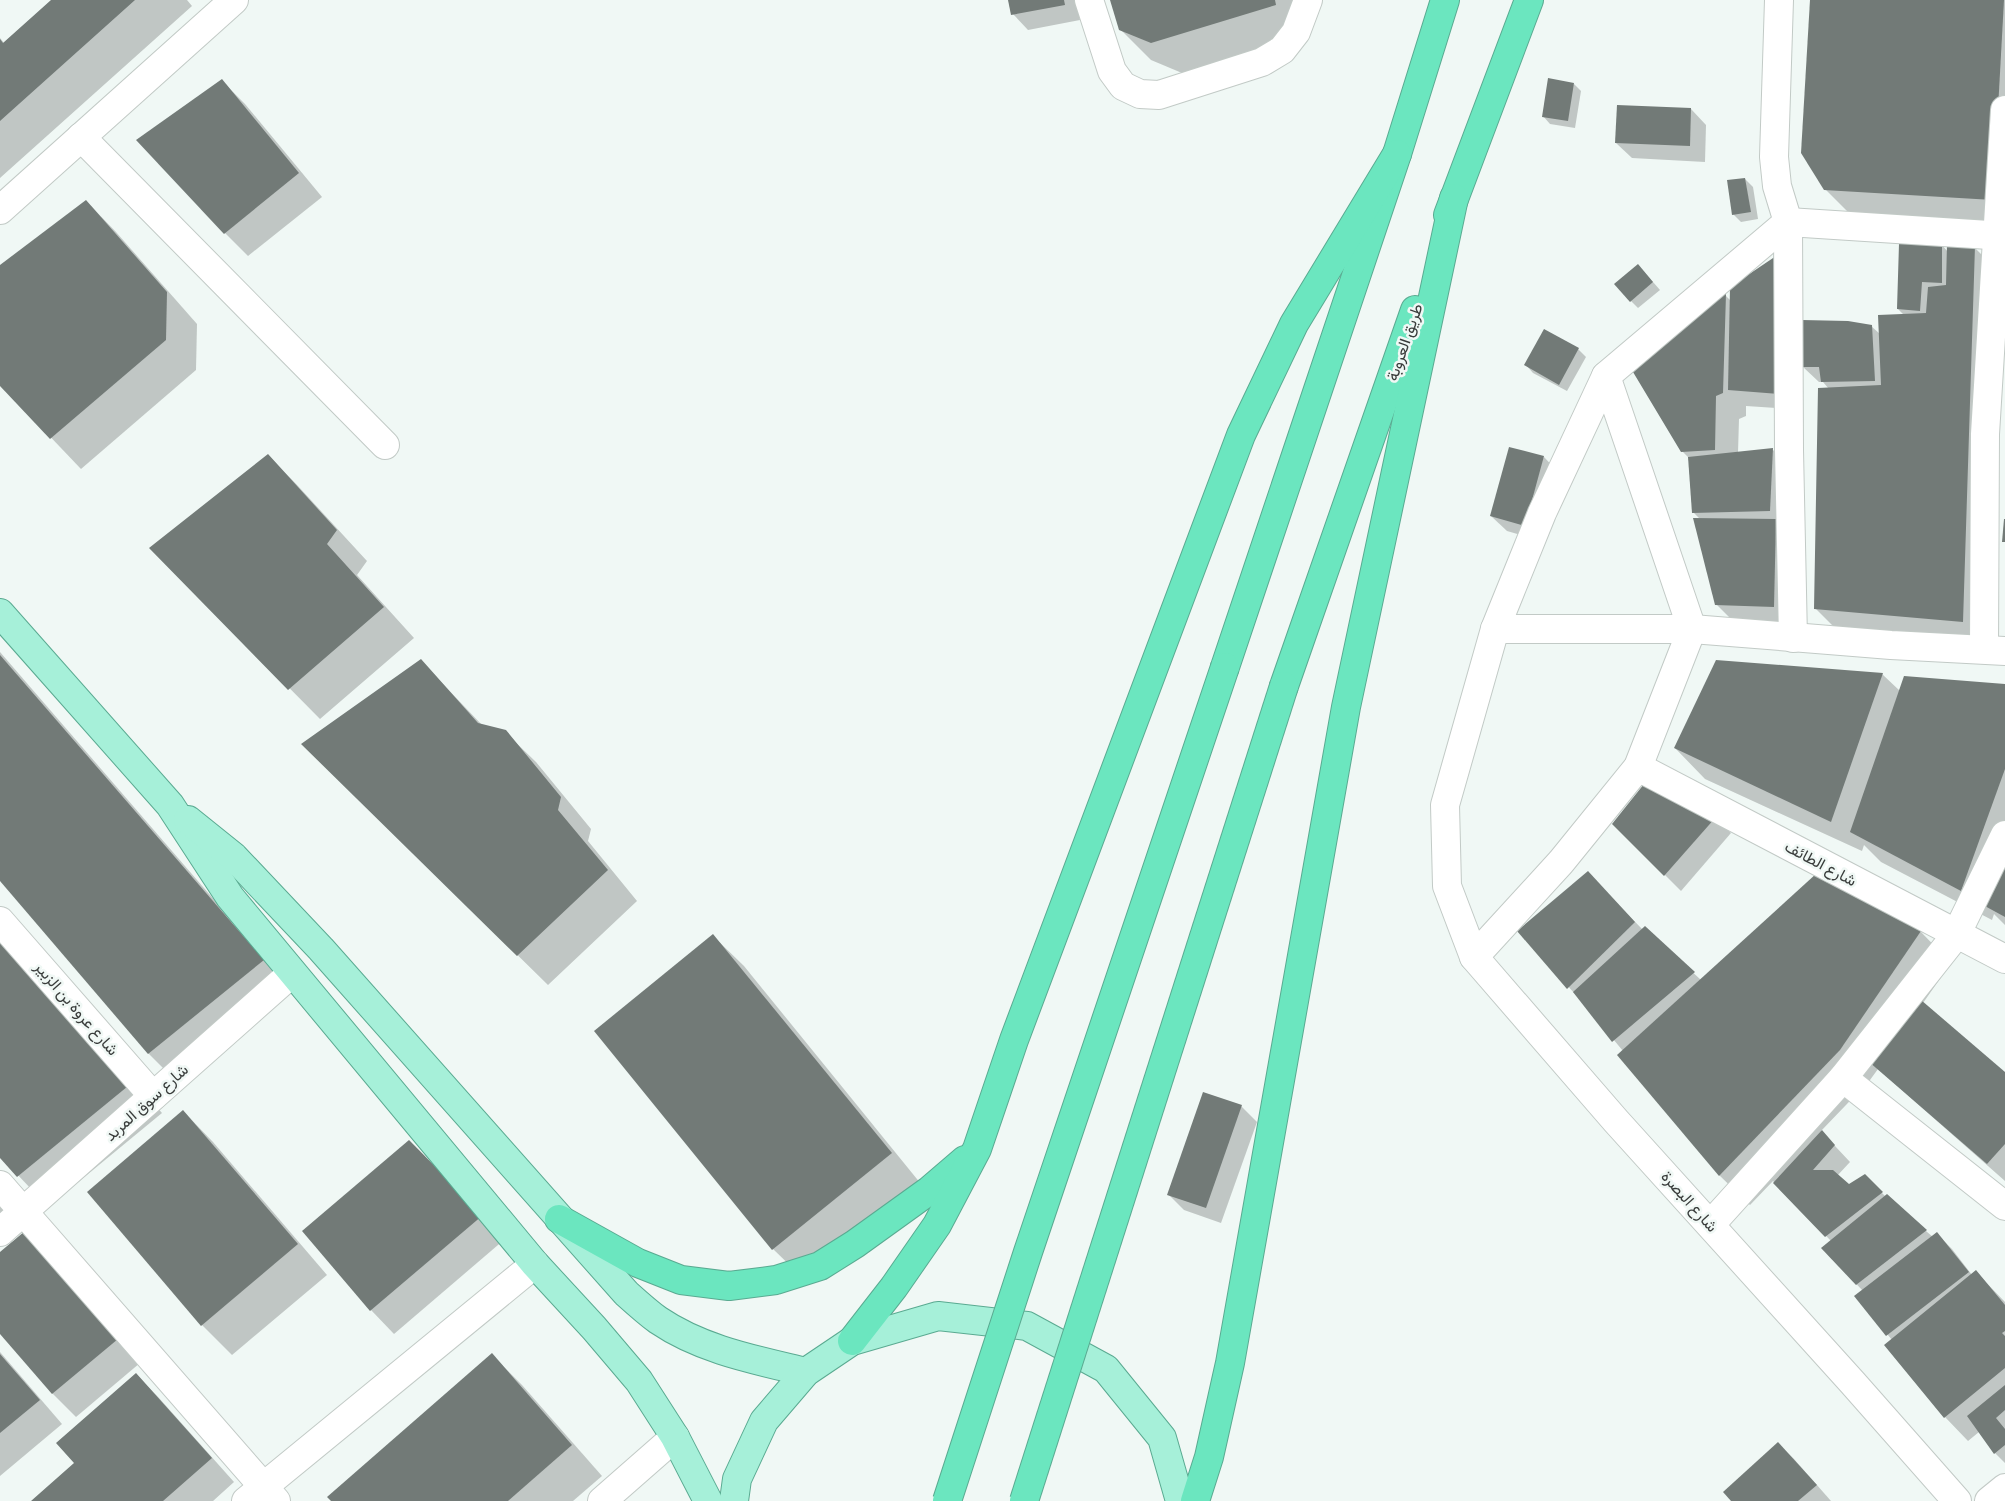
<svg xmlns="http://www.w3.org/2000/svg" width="2005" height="1501" font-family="'Source Sans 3',Vazirmatn,sans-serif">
	<rect width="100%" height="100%" fill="#f0f8f5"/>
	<g fill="#0003">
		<polygon points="52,0 187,0 192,6 0,178 0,38 4,43"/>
		<polygon points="1010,0 1076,0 1080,20 1028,30 1013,14"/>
		<polygon points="1111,0 1293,0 1306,35 1182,73 1151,60 1120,29"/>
		<polygon points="1811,0 2005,0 2005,229 1856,220 1825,189"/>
		<polygon points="221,80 245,104 322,197 248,256 225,233"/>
		<polygon points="1574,84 1581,91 1575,128 1550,124 1543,116"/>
		<polygon points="1691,109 1706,125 1705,162 1632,158 1616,143"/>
		<polygon points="1745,179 1753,187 1758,219 1741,222 1733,214"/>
		<polygon points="86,201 116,232 197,324 196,370 81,469 0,384 0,266"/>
		<polygon points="1942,245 1948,252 1974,247 2004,277 1993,652 1846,639 1816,609 1829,389 1823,382 1819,382 1803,367 1871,326 1880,334 1904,315 1898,309"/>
		<polygon points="1638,265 1660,290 1638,308 1631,301"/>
		<polygon points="1726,296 1731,301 1794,409 1746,406 1746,416 1739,419 1738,453 1773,450 1789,465 1790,622 1732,620 1716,604 1700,519 1693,512 1689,458 1682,451"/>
		<polygon points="1578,349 1586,357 1567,391 1533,373 1526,365"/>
		<polygon points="268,455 298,486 367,561 357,575 414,638 320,719 151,548"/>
		<polygon points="1544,457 1559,473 1541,541 1507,531 1491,516"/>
		<polygon points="0,652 293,991 179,1084 149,1054 0,879"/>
		<polygon points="421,661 482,725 505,732 536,762 591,829 588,841 637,901 548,985 333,774"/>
		<polygon points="1882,674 1900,691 2005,685 2005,925 1994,914 1992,920 1881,862 1864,845 1862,851 1705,779 1675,748"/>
		<polygon points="1715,818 1731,833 1681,891 1614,824"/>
		<polygon points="1817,874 1921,932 1951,963 1923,1003 2005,1074 2005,1181 1878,1069 1870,1080 1821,1131 1850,1162 1837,1176 1849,1186 1865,1176 1886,1197 1933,1237 1937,1234 1952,1249 1972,1275 1976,1272 2005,1302 2005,1463 1995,1453 1979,1432 1968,1441 1945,1417 1886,1345 1892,1340 1856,1296 1863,1291 1822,1248 1831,1241 1773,1181 1750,1205 1719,1175 1623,1051 1584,1004 1519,932 1611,897 1643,930 1645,928 1701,980"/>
		<polygon points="0,926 162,1113 48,1207 0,1156"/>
		<polygon points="713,936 744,966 921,1184 804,1279 773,1249"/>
		<polygon points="1241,1106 1257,1122 1221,1223 1184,1210 1168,1194"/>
		<polygon points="183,1111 213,1142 327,1275 232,1355 202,1325"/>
		<polygon points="408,1142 505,1239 394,1334 371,1310"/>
		<polygon points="0,1204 20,1226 0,1243"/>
		<polygon points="25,1233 140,1363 76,1417 53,1394 0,1332 0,1254"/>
		<polygon points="0,1352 62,1424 0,1476"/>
		<polygon points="492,1355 522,1385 602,1476 573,1501 333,1501"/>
		<polygon points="136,1374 159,1398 234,1482 213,1501 33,1501 75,1463"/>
		<polygon points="1778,1444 1794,1459 1831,1501 1733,1501"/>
	</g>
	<g fill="#727a77">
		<polygon points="51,0 135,0 0,121 0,39 3,43"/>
		<polygon points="1008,0 1064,0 1065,5 1011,15"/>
		<polygon points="1110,0 1275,0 1276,5 1151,43 1119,30"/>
		<polygon points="1810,0 2004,0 1993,200 1824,190 1801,153"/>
		<polygon points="1548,78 1574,83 1568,121 1542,117"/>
		<polygon points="222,79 299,173 224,234 136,140"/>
		<polygon points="1617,105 1691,108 1690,146 1615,143"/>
		<polygon points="1745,178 1751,212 1732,215 1727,180"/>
		<polygon points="86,200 167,292 166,340 50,439 0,386 0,265"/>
		<polygon points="1899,244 1942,244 1942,283 1922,282 1920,311 1897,309"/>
		<polygon points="1947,244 1975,246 1963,622 1814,609 1818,388 1881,385 1878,315 1926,313 1928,287 1946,285"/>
		<polygon points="1782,252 1779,394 1728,390 1730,287"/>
		<polygon points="1638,264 1653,282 1630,302 1614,284"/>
		<polygon points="1726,294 1723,393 1716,396 1715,450 1681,452 1630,367 1716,295"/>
		<polygon points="1802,320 1848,321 1872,325 1875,381 1821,382 1819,367 1802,367"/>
		<polygon points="1544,329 1579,348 1559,385 1524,365"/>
		<polygon points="1509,447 1544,456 1525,526 1490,516"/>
		<polygon points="1773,448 1770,511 1692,513 1688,457"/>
		<polygon points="268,454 337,530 327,544 384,607 288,690 149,548"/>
		<polygon points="1693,518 1776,519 1774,607 1715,605"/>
		<polygon points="2004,519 2005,519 2005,542 2002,542"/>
		<polygon points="0,655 264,960 148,1054 0,881"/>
		<polygon points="421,659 478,723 506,730 561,797 558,810 608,870 517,956 301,744"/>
		<polygon points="1716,660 1883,673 1831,822 1674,748"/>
		<polygon points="1904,676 2005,684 2005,769 1961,891 1850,832"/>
		<polygon points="1648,779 1716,817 1664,876 1612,824"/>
		<polygon points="2005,850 2005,917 1983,905"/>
		<polygon points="1588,871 1635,922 1567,989 1517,931"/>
		<polygon points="1817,873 1921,931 1840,1050 1719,1176 1617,1055"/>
		<polygon points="1645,926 1695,972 1612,1042 1573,992"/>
		<polygon points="0,929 133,1082 17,1177 0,1158"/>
		<polygon points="713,934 892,1153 772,1250 594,1031"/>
		<polygon points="1921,1000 2005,1072 2005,1144 1987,1164 1868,1061"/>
		<polygon points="1203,1092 1242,1105 1206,1208 1167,1195"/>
		<polygon points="183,1110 298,1244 201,1326 87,1192"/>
		<polygon points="1822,1130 1835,1145 1813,1170 1833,1170 1849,1184 1865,1174 1883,1192 1825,1237 1773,1183"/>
		<polygon points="409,1140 483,1215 370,1311 302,1231"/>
		<polygon points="1887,1194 1927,1230 1856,1285 1821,1248"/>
		<polygon points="25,1231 118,1339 52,1394 0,1334 0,1252"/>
		<polygon points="1937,1232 1969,1272 1886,1336 1854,1296"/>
		<polygon points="1976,1270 2005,1305 2005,1331 2002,1333 2005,1336 2005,1368 1944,1418 1884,1345"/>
		<polygon points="492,1353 572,1445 508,1501 331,1501 327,1497"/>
		<polygon points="0,1354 40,1400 0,1433"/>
		<polygon points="136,1373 212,1458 163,1501 31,1501 74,1463 56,1443"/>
		<polygon points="2005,1385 2005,1410 1996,1418 2005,1429 2005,1445 1994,1454 1967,1416"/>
		<polygon points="1778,1442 1817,1485 1798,1501 1731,1501 1723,1492"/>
	</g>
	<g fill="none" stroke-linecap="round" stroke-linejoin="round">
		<g stroke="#c2cac6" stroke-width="30">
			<g id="minor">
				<polyline points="1089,0 1112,71 1123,86 1140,94 1159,95 1262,62 1282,50 1296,32 1308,0"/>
				<polyline points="1779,0 1774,157 1777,186 1788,222 1789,450 1793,638"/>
				<polyline points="81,137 385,445"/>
				<polyline points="0,210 234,0"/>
				<polyline points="1495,629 1692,629 1891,645 2005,651"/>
				<polyline points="1984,649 1985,434 2005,110"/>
				<polyline points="1638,767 2005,959"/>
				<polyline points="0,921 153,1096"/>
				<polyline points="1474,957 1561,862 1638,767 1692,629 1606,376"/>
				<polyline points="1843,1078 2005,1206"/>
				<polyline points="0,1185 276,1501"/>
				<polyline points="1711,1224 1843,1078 1956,935 2005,835"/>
				<polyline points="0,1232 292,973"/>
				<polyline points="246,1501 535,1264"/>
				<polyline points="602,1501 675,1437"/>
				<polyline points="1957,1501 1852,1382 1616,1121 1474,957 1447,886 1445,805 1495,629 1542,513 1606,376 1788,222 2005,236"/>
				<polyline points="1989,1501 2005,1488"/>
			</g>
		</g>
		<g stroke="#5aaa91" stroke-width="30">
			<g id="major">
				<polyline points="0,613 170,805 230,897 535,1264 594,1328 639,1381 675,1437 708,1501"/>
				<path d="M 188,820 L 234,857 L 321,949 L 626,1293 C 636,1302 647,1312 658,1320 C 702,1350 756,1360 806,1372"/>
				<polyline points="734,1501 737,1479 764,1421 806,1372 852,1341 938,1316 1027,1326 1106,1369 1162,1438 1180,1501"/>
			</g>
		</g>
		<g stroke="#5aaa91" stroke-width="30">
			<g id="highway">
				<polyline points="1448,215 1529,0"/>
				<polyline points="1225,667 1397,154 1445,0"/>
				<polyline points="1284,686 1415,310"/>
				<polyline points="559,1219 638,1263 681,1280 729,1286 776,1280 820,1266 855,1244 930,1190 965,1160"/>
				<polyline points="852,1341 894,1287 937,1225 977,1149 1014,1040 1241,435 1294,324 1397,154"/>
				<polyline points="1195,1501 1209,1457 1230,1363 1346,707 1454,198"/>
			</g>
		</g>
		<use href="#minor" stroke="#fff" stroke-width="28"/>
		<use href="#major" stroke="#a6f0d9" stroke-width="28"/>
		<use href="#highway" stroke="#6be6bf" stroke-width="28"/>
		<g stroke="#5aaa91" stroke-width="30" stroke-linecap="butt">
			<g id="highway-bridge">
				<polyline points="947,1501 1028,1252 1225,667"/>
				<polyline points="1024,1501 1284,686"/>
			</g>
		</g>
		<use href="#highway-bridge" stroke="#6be6bf" stroke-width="28"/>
	</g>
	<g text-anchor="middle" stroke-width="5" stroke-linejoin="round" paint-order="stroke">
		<g font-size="16" fill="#393c3b" stroke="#f0f8f5">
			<text transform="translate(1404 342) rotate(-71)" y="6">طريق العروبة</text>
			<text transform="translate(1821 863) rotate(28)" y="6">شارع الطائف</text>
			<text transform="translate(77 1008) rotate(49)" y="6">شارع عروة بن الزبير</text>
			<text transform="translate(146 1102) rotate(-42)" y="6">شارع سوق المربد</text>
			<text transform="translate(1690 1201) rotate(48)" y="6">شارع البصرة</text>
		</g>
	</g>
</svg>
